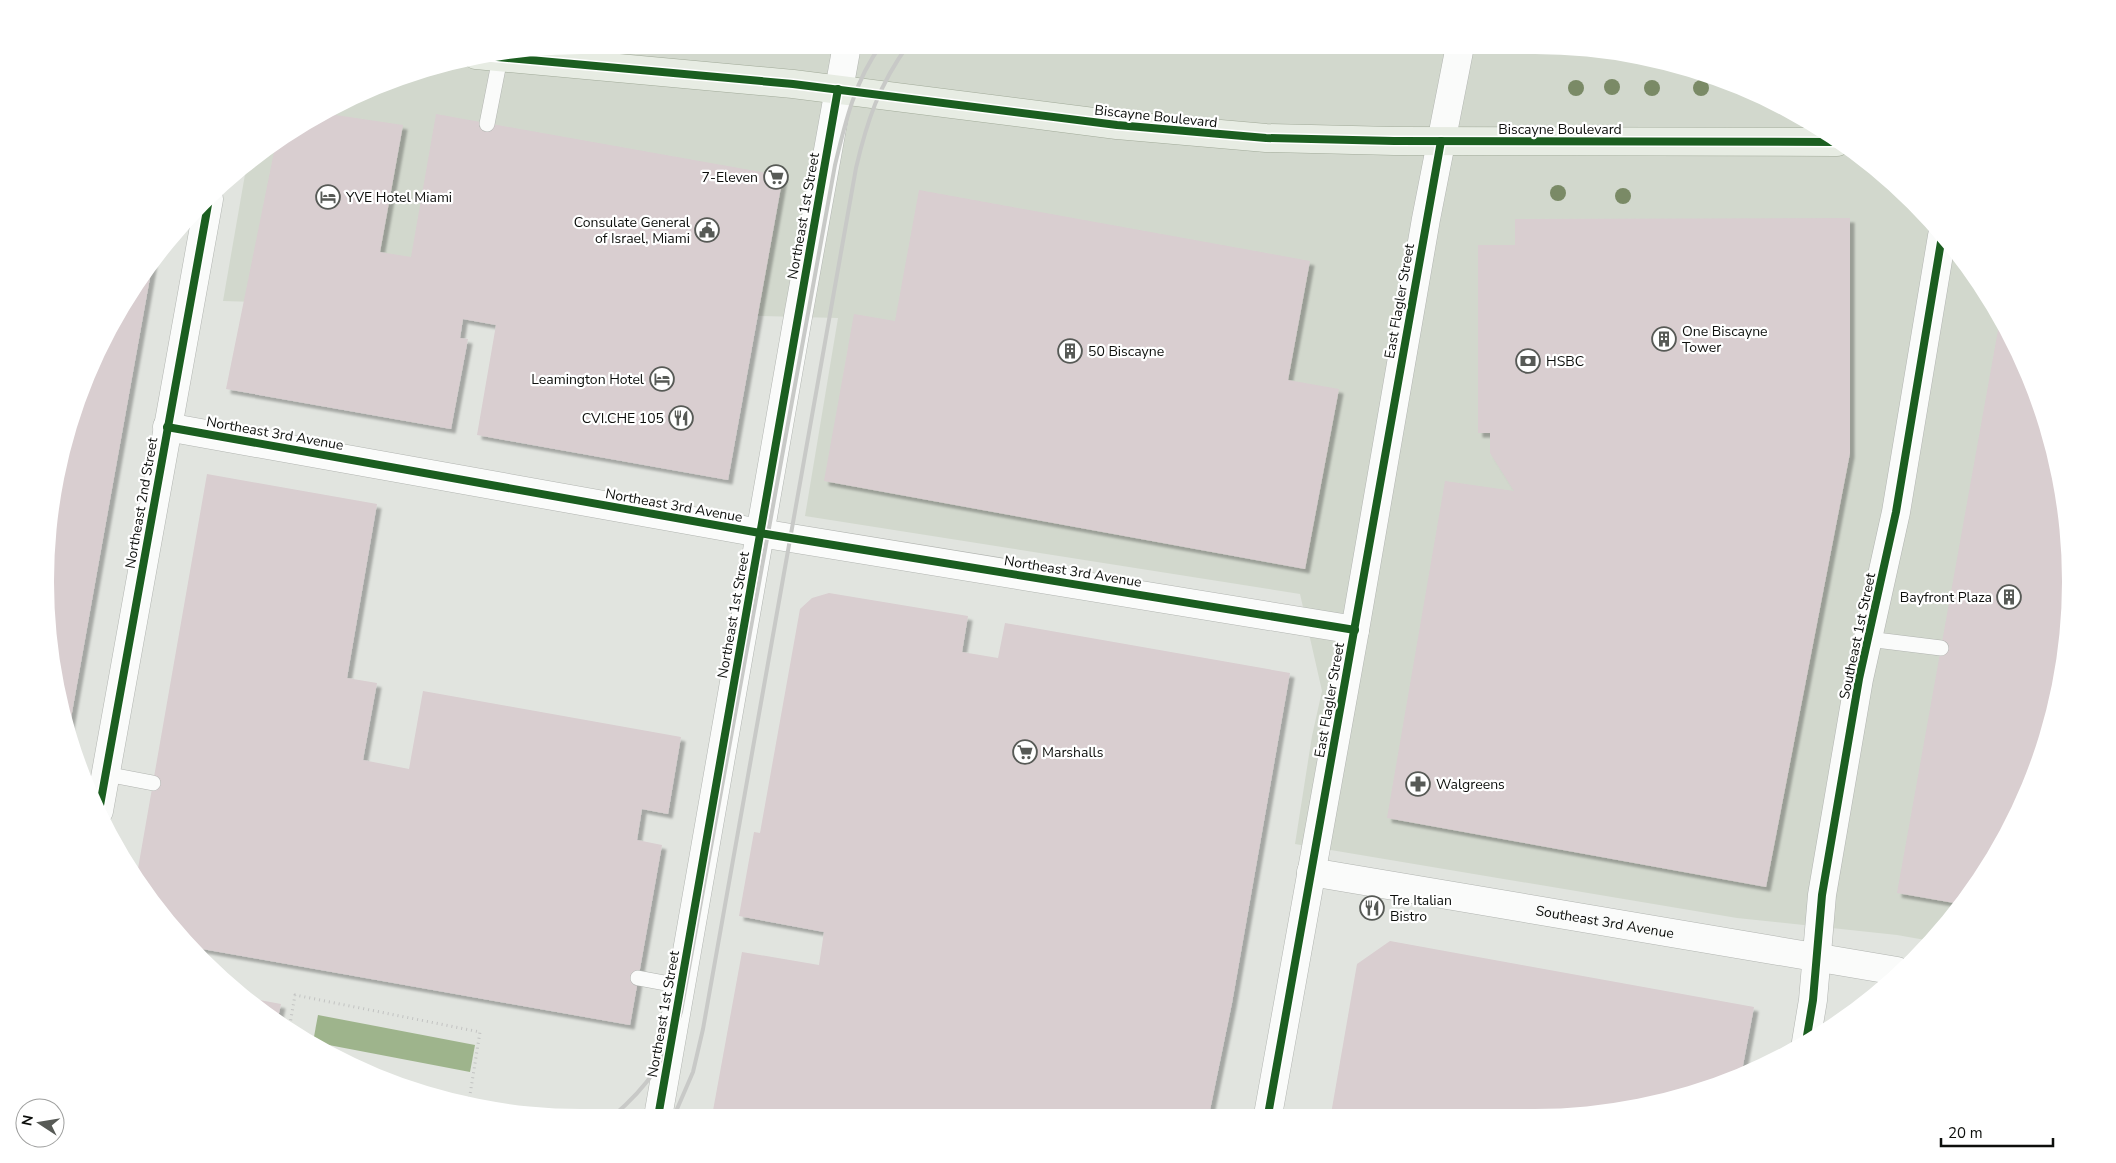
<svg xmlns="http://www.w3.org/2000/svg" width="2116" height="1163" font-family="'Nunito Sans',sans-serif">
	<defs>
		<filter id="shadow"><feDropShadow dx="4.5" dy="4.5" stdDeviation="1" flood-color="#0004"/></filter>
	</defs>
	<rect width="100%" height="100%" fill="#e1e4df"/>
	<polygon fill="#d2d8cd" points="582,45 1569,46 1674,63 1803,117 1888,178 1960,255 2016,344 2070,546 2066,651 2043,754 1999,849 1938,935 1931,941 1897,935 1737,918 1295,844 1312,736 1322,691 1300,594 805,516 838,318 223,301 247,163 255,156 314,117 409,74 477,55"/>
	<polygon fill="#9eb48c" points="318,1015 475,1045 470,1072 313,1042"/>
	<g fill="#d9ced0" filter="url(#shadow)">
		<polygon points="322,113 403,125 380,252 411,257 436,114 783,176 728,480 477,435 496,325 463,319 460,338 468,339 451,429 226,389 276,142"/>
		<polygon points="919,190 1310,261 1288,380 1339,389 1305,569 824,481 854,314 895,321"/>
		<polygon points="1850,218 1850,453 1766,887 1387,818 1445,481 1514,491 1490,453 1490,433 1478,433 1478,245 1515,245 1515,219"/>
		<polygon points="153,261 99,561 68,735 63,720 46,617 46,546 63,443 86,376 135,284"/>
		<polygon points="2000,319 2016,344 2053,442 2070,546 2066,651 2043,754 1999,849 1960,904 1897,893"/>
		<polygon points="207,474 377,504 347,678 377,683 363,760 409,769 423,691 681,737 668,814 642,809 637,840 662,845 630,1025 191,947 178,935 158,909 159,907 156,907 136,880"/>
		<polygon points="829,593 968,616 962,652 998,658 1005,623 1290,673 1232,1003 1209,1115 712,1116 742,952 819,965 824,932 739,916 754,832 760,833 800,609 812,598"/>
		<polygon points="1390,941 1754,1007 1741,1076 1604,1113 1331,1114 1357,964"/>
		<polygon points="244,997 281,1004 277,1022 255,1007"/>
	</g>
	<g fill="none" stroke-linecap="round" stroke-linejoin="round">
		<g stroke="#b1b4b0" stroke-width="16">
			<g id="lane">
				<polyline points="487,124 500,58"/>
				<polyline points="1868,639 1941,648"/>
				<polyline points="106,774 153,783"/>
				<polyline points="638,978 681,986"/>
			</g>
		</g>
		<g stroke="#b1b4b0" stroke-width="29">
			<g id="street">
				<polyline points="167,427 760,533 1355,630"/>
				<path id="s1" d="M 1311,872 L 1897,971"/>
			</g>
		</g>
		<g stroke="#b1b4b0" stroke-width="29">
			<g id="secondary">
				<polyline points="99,811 209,199"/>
				<polyline points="1806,1042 1813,1000 1822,895 1859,679 1896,512 1942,236"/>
				<polyline points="1268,1115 1355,630 1426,219 1460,46"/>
				<polyline points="658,1117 799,311 847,45"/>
			</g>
		</g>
		<g stroke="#a1aa99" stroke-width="29">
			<polyline id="primary" points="476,55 793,84 1117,125 1266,138 1394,141 1837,142"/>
		</g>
		<polyline stroke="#c2c3c2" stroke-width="3" stroke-dasharray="1 4" stroke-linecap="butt" points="289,1030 295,995 480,1032 469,1101 429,1094"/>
		<use href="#lane" stroke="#fafbfa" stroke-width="15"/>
		<use href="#street" stroke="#fafbfa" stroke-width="28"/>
		<use href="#secondary" stroke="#fafbfa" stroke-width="28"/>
		<use href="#primary" stroke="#e7ece3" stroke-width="28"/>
		<g stroke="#c8c9c7" stroke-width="4">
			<path d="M 674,1116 L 693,1072 L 703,1029 L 856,168 C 867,121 879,85 908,45"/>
			<path d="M 612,1117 C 650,1085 666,1059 681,1012 L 835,165 C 845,123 855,80 881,45"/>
		</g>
		<g stroke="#fff" stroke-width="11">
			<g id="cycleway">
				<polyline points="476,55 793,84 1117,125 1266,138 1394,141 1837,142"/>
				<polyline points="167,427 760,533 1355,630"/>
				<polyline points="99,811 209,199"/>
				<polyline points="1806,1042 1813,1000 1822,895 1859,679 1896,512 1942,236"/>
				<polyline points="1268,1115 1441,141"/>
				<polyline points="658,1117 838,89"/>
			</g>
		</g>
		<use href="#cycleway" stroke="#1b5e20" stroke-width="8"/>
	</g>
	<g fill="#7a8a66">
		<circle cx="1612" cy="87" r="8"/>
		<circle cx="1576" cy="88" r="8"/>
		<circle cx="1652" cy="88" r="8"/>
		<circle cx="1701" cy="88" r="8"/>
		<circle cx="1558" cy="193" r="8"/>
		<circle cx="1623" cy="196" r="8"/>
	</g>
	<defs>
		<g id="supermarket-ring" transform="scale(1.25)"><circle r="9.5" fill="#fff" stroke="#575a56" stroke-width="1.5"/><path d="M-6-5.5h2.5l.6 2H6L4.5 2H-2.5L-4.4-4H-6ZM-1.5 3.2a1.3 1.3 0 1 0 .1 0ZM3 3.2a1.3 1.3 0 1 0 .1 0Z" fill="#575a56"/></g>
		<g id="hotel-ring" transform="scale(1.25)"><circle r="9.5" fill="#fff" stroke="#575a56" stroke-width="1.5"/><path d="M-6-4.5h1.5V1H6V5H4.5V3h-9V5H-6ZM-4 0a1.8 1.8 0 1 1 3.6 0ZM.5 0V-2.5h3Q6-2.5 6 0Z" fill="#575a56"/></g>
		<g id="civic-ring" transform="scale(1.25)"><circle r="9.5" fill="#fff" stroke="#575a56" stroke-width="1.5"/><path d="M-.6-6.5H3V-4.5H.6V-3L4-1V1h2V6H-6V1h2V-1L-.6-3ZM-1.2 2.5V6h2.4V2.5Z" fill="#575a56"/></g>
		<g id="building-ring" transform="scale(1.25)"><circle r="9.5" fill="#fff" stroke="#575a56" stroke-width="1.5"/><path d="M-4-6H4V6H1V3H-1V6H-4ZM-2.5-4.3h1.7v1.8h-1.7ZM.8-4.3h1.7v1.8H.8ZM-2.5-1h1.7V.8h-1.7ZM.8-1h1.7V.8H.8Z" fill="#575a56"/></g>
		<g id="bank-ring" transform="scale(1.25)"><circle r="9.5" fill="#fff" stroke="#575a56" stroke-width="1.5"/><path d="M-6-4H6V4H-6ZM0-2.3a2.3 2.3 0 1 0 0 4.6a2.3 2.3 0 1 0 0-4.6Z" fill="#575a56"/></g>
		<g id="restaurant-ring" transform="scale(1.25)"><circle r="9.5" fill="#fff" stroke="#575a56" stroke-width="1.5"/><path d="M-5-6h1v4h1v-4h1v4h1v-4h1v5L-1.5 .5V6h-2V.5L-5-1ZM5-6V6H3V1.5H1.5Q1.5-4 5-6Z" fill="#575a56"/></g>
		<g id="pharmacy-ring" transform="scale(1.25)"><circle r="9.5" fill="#fff" stroke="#575a56" stroke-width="1.5"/><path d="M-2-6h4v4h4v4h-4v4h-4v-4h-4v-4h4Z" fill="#575a56"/></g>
	</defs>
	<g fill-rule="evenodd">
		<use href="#supermarket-ring" x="776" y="177"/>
		<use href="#hotel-ring" x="328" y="197"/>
		<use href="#civic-ring" x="707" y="230"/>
		<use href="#building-ring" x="1664" y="339"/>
		<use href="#building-ring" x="1070" y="351"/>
		<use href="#bank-ring" x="1528" y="361"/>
		<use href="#hotel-ring" x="662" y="379"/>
		<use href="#restaurant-ring" x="681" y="418"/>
		<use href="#building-ring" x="2009" y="597"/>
		<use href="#supermarket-ring" x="1025" y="752"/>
		<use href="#pharmacy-ring" x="1418" y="784"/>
		<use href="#restaurant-ring" x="1372" y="908"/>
	</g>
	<g text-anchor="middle" stroke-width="4.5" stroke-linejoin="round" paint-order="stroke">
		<g font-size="14" fill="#0d0f0c" stroke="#fff">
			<text transform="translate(1156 116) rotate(6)" y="5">Biscayne Boulevard</text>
			<text x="1560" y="134">Biscayne Boulevard</text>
			<text transform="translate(803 216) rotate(-80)" y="5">Northeast 1st Street</text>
			<text transform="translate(1399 301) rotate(-80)" y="5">East Flagler Street</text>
			<text transform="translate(275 433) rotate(10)" y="5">Northeast 3rd Avenue</text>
			<text transform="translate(141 503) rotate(-80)" y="5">Northeast 2nd Street</text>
			<text transform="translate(674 505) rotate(10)" y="5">Northeast 3rd Avenue</text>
			<text transform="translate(1073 571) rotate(9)" y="5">Northeast 3rd Avenue</text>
			<text transform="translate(733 615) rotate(-80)" y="5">Northeast 1st Street</text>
			<text transform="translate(1857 636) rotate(-78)" y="5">Southeast 1st Street</text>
			<text transform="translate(1329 700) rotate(-80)" y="5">East Flagler Street</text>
			<text dy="5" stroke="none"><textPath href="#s1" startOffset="298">Southeast 3rd Avenue</textPath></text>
			<text transform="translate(663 1014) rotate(-80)" y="5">Northeast 1st Street</text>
		</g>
		<g font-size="14" fill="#0d0f0c" stroke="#fff" text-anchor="start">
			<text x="758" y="182" text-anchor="end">7-Eleven</text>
			<text x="346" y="202">YVE Hotel Miami</text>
			<text x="690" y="227" text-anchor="end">Consulate General<tspan x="690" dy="16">of Israel, Miami</tspan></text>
			<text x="1682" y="336">One Biscayne<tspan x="1682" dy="16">Tower</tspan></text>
			<text x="1088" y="356">50 Biscayne</text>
			<text x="1546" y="366">HSBC</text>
			<text x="644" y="384" text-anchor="end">Leamington Hotel</text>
			<text x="664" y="423" text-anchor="end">CVI.CHE 105</text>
			<text x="1992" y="602" text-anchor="end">Bayfront Plaza</text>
			<text x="1042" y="757">Marshalls</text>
			<text x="1436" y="789">Walgreens</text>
			<text x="1390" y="905">Tre Italian<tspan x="1390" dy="16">Bistro</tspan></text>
		</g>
	</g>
	<path d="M0 0H2116V1163H0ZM581 54H1535A527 527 0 0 1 2062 581V582A527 527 0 0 1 1535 1109H581A527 527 0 0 1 54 582V581A527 527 0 0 1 581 54Z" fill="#fff" fill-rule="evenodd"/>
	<g transform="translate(40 1123) rotate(282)"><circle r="24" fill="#ffffff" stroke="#9e9f9e"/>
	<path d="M0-4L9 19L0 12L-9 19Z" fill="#575a56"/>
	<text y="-8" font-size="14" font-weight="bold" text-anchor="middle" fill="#0d0f0c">N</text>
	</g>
	<path d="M1941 1138v8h112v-8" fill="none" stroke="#0d0f0c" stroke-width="2.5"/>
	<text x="1948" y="1138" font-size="15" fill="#0d0f0c" stroke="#ffffff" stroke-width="4" paint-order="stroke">20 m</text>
</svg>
